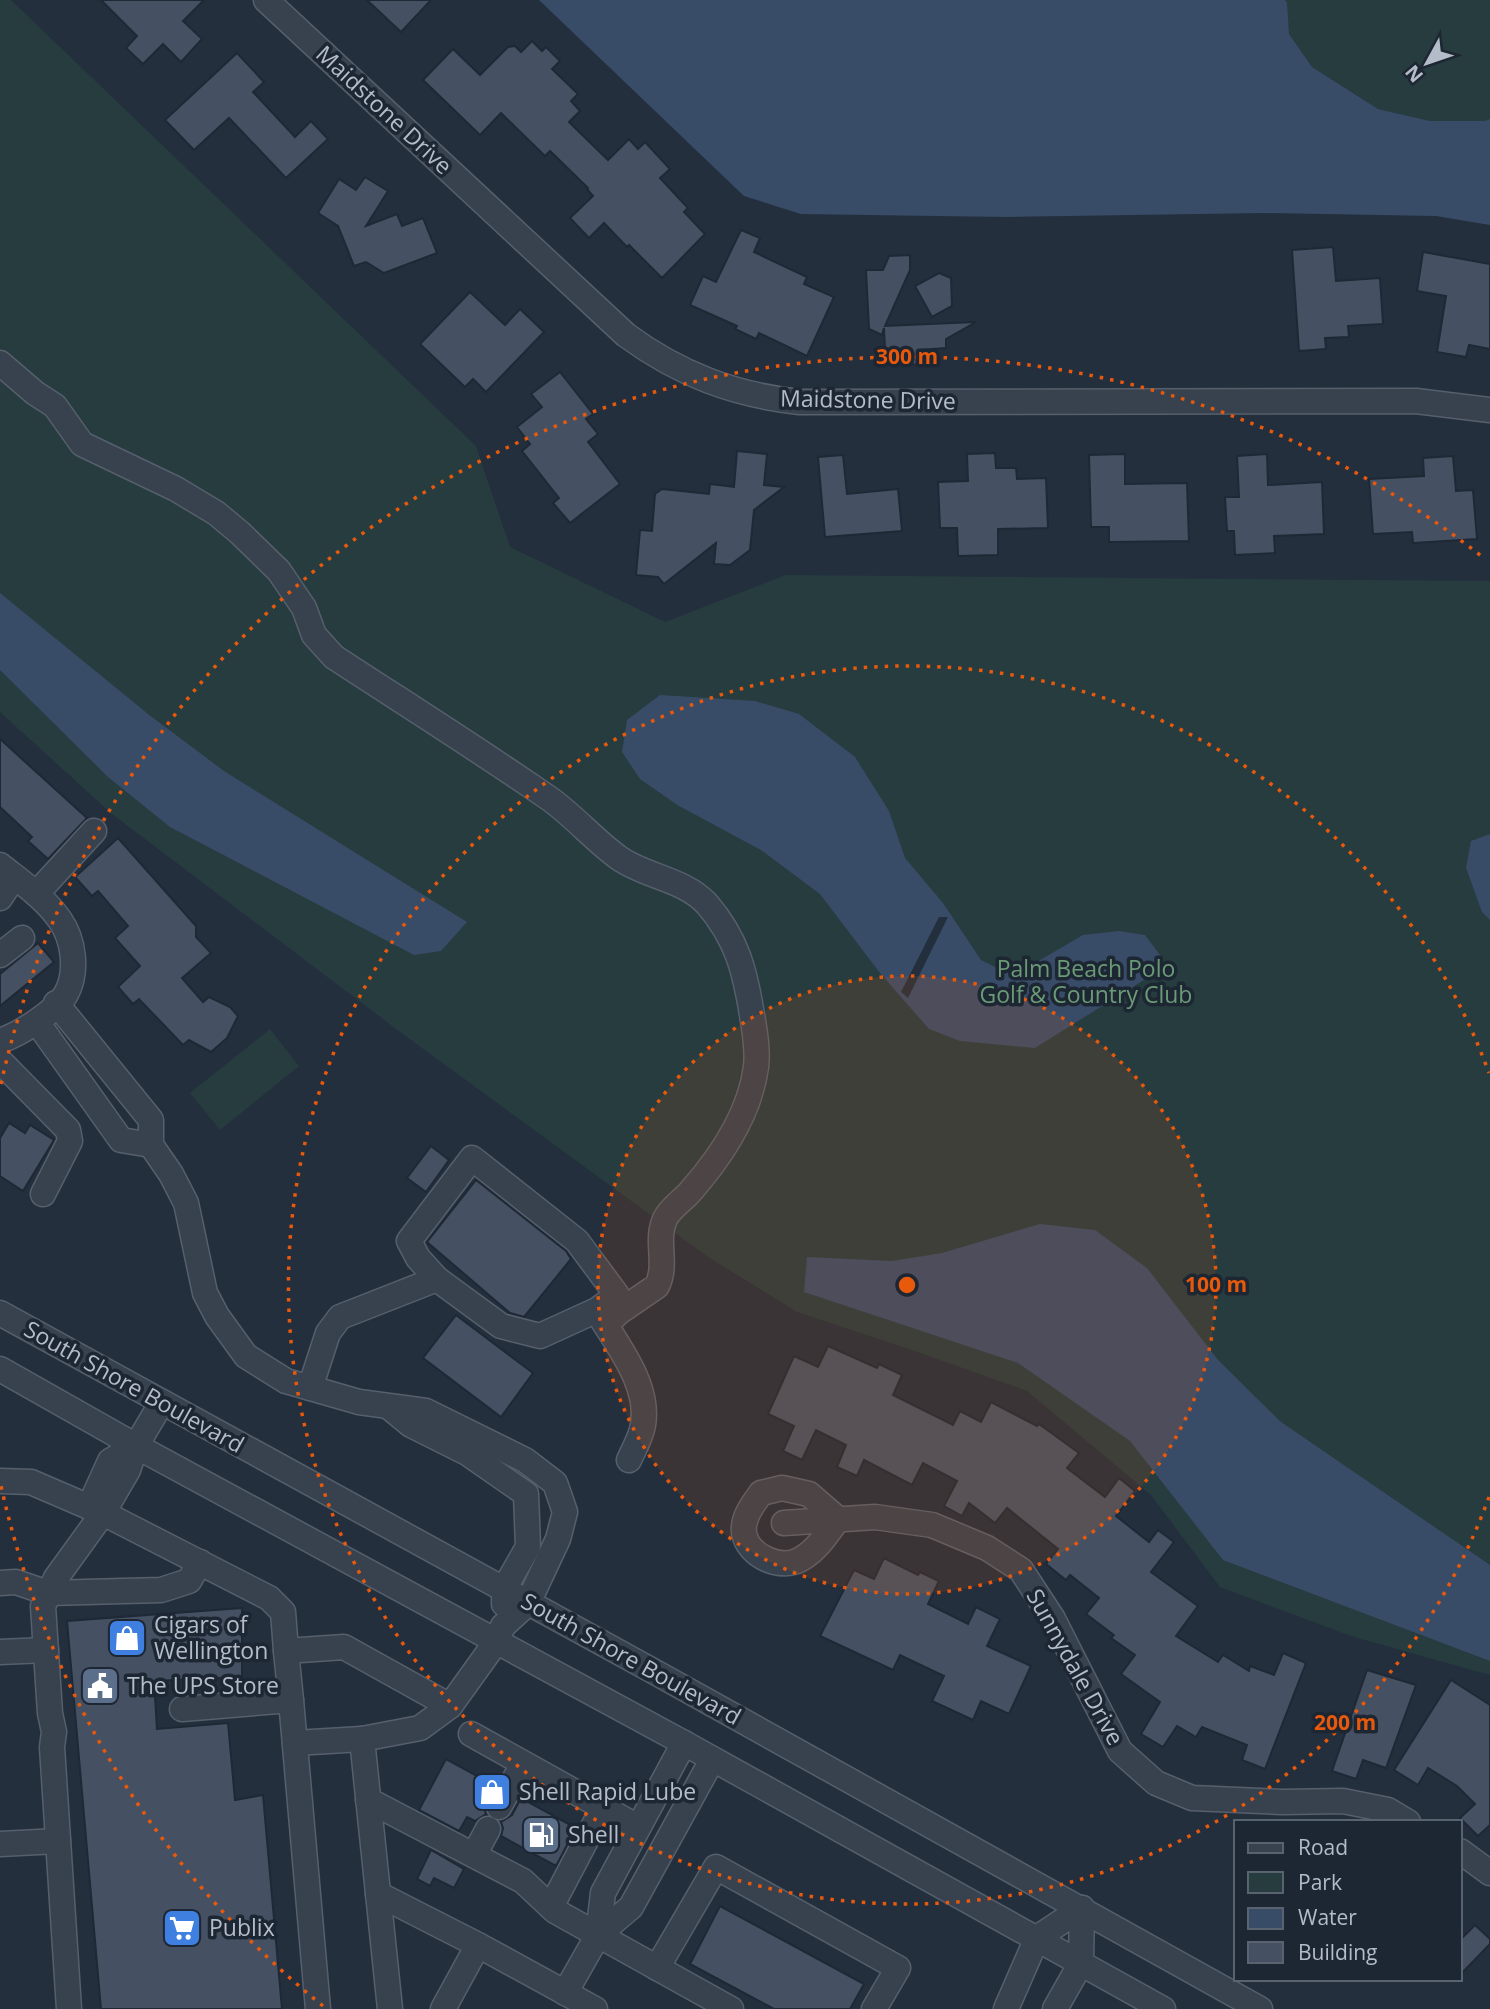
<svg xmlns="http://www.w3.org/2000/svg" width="1490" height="2009" font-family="'Open Sans',sans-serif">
	<rect width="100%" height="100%" fill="#242f3e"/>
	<g fill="#263c3f">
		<polygon points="0,0 11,0 476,446 510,547 665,622 786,575 1490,581 1490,1675 1354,1637 1220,1587 1151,1495 1027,1391 912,1350 797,1312 708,1257 400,1032 112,814 0,712"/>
		<polygon points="1285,0 1490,0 1490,119 1485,121 1430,121 1378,109 1312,67 1289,34"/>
		<polygon points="270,1029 299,1066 220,1130 190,1093"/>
	</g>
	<g fill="#394c67">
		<polygon points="539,0 1285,0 1287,3 1289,34 1312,67 1378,109 1430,121 1485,121 1490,119 1490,225 1436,216 1263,213 1007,217 801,214 744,196"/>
		<polygon points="0,593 148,714 224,771 467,922 441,951 414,955 170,827 108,777 0,670"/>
		<polygon points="660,695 755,701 799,714 855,757 889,811 905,858 943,903 981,960 997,968 1023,970 1083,935 1119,931 1145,935 1163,959 1147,978 1035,1048 960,1041 929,1029 880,973 820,894 761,850 679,806 640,779 622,752 627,720"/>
		<polygon points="1490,834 1490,920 1482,912 1466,868 1471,841"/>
		<polygon points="1040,1224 1095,1230 1147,1268 1218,1360 1281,1422 1490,1565 1490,1661 1223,1560 1130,1441 1018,1363 804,1292 807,1257 892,1261 942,1253"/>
	</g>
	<polygon fill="#242f3e" points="939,917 948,917 908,998 901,992"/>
	<g fill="#455162" stroke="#1f2835" stroke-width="2">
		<polygon points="101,0 204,0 183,21 202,39 181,62 163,44 143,64 126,48 137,36"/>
		<polygon points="367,0 431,0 401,32"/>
		<polygon points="532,41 542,51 546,47 560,61 552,69 578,94 571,101 580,111 569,122 608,160 629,139 638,149 645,142 670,169 660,178 688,208 684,212 705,234 662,278 629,245 627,247 604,223 589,238 570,218 593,196 587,189 588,188 550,151 545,156 501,113 480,135 423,80 453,49 480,75 508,47 515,46 521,52"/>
		<polygon points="237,53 264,82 253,92 295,137 311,121 328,139 286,178 229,118 194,150 165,120"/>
		<polygon points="365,177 388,191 366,226 397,214 402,226 423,218 437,253 384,273 366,262 354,266 338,226 318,213 339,179 356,190"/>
		<polygon points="741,230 760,238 754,252 807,277 804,284 834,297 807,356 759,333 756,339 735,329 737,326 690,305 703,276 716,282"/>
		<polygon points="1333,247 1336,281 1380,278 1383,324 1348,326 1349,337 1325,338 1326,349 1299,351 1292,250"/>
		<polygon points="1423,252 1490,264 1490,349 1469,345 1466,357 1437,352 1446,296 1417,291"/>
		<polygon points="910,255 910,270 885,326 976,322 946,339 946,348 920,350 921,364 902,365 901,349 885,350 884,328 882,335 869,329 866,270 883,270 889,256"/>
		<polygon points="939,273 951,278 952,306 932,317 915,286"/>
		<polygon points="470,292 505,325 520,309 544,332 486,392 473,379 465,387 420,344"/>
		<polygon points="560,372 593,414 586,419 598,434 588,442 620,484 570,523 553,503 559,498 522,451 530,444 517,427 542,407 531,394"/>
		<polygon points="737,451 767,454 764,485 784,487 754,510 750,550 730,565 714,564 716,543 664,584 658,577 636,575 640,530 652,531 655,494 662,489 709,494 710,484 734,487"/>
		<polygon points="995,453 996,468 1016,468 1017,479 1046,478 1048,528 998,529 998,555 958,556 957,528 940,528 938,482 968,481 967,454"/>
		<polygon points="1125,454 1125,484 1187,483 1189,541 1109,542 1109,527 1091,527 1089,455"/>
		<polygon points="1267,454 1268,485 1322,482 1324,534 1274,536 1275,553 1235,555 1234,531 1227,531 1225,497 1239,497 1237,456"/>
		<polygon points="843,455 847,494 898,489 902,531 825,537 818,457"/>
		<polygon points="1453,456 1456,491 1473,490 1477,539 1413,543 1412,532 1373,534 1369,479 1424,476 1423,458"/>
		<polygon points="0,739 87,818 48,859 28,841 32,837 0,807"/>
		<polygon points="118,838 196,926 196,937 211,953 182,978 203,1002 209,997 230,1007 238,1016 227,1038 211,1052 189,1040 183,1045 139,999 133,1004 118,987 140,966 115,938 128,926 98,891 92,896 75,877"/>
		<polygon points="38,943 54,962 0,1006 0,974"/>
		<polygon points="9,1123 25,1133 30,1125 54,1140 23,1191 0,1176 0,1138"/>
		<polygon points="431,1146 449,1160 426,1192 407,1178"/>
		<polygon points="476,1180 566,1251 571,1259 524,1317 510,1313 427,1242"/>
		<polygon points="456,1315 533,1373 501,1417 423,1358"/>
		<polygon points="828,1346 877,1368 879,1364 902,1375 893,1395 953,1425 960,1411 981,1422 991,1402 1037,1426 1039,1424 1079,1453 1067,1468 1105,1497 1119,1478 1135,1491 1116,1516 1149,1542 1158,1530 1174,1542 1151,1572 1198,1606 1176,1636 1218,1662 1223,1655 1249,1671 1250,1666 1274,1675 1283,1653 1306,1663 1265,1769 1242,1760 1247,1745 1202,1727 1196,1737 1177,1726 1163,1747 1141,1734 1160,1702 1121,1674 1135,1655 1111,1638 1114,1635 1086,1614 1099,1598 1070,1575 1066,1580 1046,1564 1058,1549 1007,1508 995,1523 969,1503 962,1516 944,1506 957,1481 923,1463 912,1485 864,1460 857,1476 837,1467 846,1445 816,1430 802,1460 783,1451 794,1426 768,1414 794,1356 818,1367"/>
		<polygon points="884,1558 918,1575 920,1572 939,1581 928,1604 968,1624 976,1607 1000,1619 987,1646 1031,1666 1009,1714 981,1701 973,1720 932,1701 944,1676 900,1655 893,1670 820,1636 854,1570 874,1579"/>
		<polygon points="242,1608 242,1677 154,1681 157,1729 228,1723 235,1800 263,1795 282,2009 101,2009 67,1621"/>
		<polygon points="1367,1670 1416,1685 1386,1768 1363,1760 1356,1779 1332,1771"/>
		<polygon points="1451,1680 1490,1705 1490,1825 1478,1836 1460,1818 1475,1804 1457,1786 1428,1768 1418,1785 1394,1770"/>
		<polygon points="446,1759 488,1782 480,1796 486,1800 484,1808 486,1814 475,1821 467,1817 459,1831 419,1810"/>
		<polygon points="521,1798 576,1828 556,1866 501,1836 503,1828 501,1822 512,1815"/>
		<polygon points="431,1850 464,1869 454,1888 434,1878 430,1886 417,1879"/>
		<polygon points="720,1906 864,1984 850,2009 774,2009 690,1964"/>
		<polygon points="1475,1925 1490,1939 1490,1944 1460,1975 1460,1940"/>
	</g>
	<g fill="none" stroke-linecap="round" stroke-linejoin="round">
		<g stroke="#565f6c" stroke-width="27">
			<g id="minor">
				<path d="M 266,0 L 626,335 C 679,374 734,395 800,402 L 1416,401 L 1490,410"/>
				<path d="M 0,363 L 35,393 L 55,406 L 82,444 L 176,489 L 216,513 L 240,533 L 279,571 L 304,608 L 314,635 L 334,657 C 406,704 479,750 550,799 C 575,817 594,840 619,858 C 646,877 684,879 707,904 C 737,939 745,971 752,1015 C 755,1032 758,1050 756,1067 C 750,1113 720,1158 690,1192 C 682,1201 670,1208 665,1219 C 655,1241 668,1264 657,1286 L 619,1312 L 606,1325"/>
				<path d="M 0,865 C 21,882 45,898 60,920 C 74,940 78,972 66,994 C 55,1012 20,1034 0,1041"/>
				<polyline points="36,894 94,831"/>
				<polyline points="0,898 14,877"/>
				<polyline points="0,955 22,938"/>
				<polyline points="56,1003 151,1120 151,1145 171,1174 186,1203 205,1293 217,1316 246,1356 286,1381 359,1402 426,1411 525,1460 555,1483 565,1512 558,1539 528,1603 503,1626 496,1642 450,1706 420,1728 362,1739 390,2009"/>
				<polyline points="37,1022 121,1140 151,1145"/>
				<polyline points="0,1061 68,1130 70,1141 43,1194"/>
				<path d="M 597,1311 C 616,1344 650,1384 643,1425 C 641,1437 634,1449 629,1460"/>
				<polyline points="0,1313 653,1671 1260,2009"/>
				<polyline points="0,1369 136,1446 684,1743 1163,2009"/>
				<polyline points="310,1388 328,1333 340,1317 437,1279 501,1326 540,1336 597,1310 617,1295 577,1241 472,1158 409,1241 418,1258 437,1279"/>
				<polyline points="389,1407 411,1425 467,1453 526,1494 528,1547 504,1589 504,1604"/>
				<polyline points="0,1481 31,1482 103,1513 269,1598 283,1612 286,1651"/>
				<path d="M 782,1488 L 809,1494 L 838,1519 C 827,1534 817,1550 801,1559 C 781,1571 748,1556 744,1533 C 742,1518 753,1504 761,1493 Z"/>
				<polyline points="103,1513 95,1494 110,1461 136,1446"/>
				<polyline points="784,1523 875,1517 932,1525 987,1548 1021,1570 1053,1619 1120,1751 1156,1783 1192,1798 1282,1802 1343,1801 1388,1810 1408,1822"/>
				<polyline points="0,1583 16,1582 48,1593 161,1590 189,1581 200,1562"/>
				<polyline points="0,1652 46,1650"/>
				<polyline points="291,1700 318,2009"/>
				<polyline points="182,1709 291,1700 286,1651 344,1647 450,1706"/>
				<polyline points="471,1734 638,1827"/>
				<polyline points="295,1743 362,1739"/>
				<polyline points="368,1800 523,1881 555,1911 731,2009"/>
				<polyline points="499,1807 523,1764"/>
				<polyline points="0,1844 58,1841"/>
				<polyline points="1460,1851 1490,1873"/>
				<polyline points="474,1855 488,1829"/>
				<polyline points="378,1894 478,1945 443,2009"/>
				<polyline points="551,1907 603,1808"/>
				<polyline points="598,1935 603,1893 684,1743"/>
				<polyline points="478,1945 595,2009"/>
				<polyline points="657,1968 716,1867 898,1968 874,2009"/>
				<polyline points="565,1993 598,1935 631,1907 712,1760"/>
				<polyline points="69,2009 52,1747 54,1732 50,1713 43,1606 56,1578 103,1513 128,1470 136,1446 162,1402"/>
				<polyline points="1006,2009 1037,1938 1082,1908"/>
				<polyline points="1055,2009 1081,1963 1082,1908"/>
			</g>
		</g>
		<use href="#minor" stroke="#38414e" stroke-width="24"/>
	</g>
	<circle cx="907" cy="1285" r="309" fill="#e8590c" fill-opacity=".12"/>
	<g fill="none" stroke="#e8590c" stroke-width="3.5" stroke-dasharray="3.5 7">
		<circle cx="907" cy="1285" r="309"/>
		<path d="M1489 1497A619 619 0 1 1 1489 1073"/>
		<path d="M323 2006A928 928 0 0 1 1 1486M1 1084A928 928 0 0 1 1485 559"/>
	</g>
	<defs>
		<g id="shop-square" transform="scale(2.0125)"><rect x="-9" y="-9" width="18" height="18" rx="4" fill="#3f7fe0" stroke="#1d2633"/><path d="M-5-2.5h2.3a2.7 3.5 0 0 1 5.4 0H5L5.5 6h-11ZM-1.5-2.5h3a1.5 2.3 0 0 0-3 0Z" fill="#fff"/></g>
		<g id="civic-square" transform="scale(2.0125)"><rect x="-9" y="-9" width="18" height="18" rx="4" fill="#5c6f8a" stroke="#1d2633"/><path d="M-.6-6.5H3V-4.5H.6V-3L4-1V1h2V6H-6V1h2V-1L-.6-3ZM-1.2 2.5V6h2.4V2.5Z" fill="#fff"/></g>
		<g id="fuel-square" transform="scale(2.0125)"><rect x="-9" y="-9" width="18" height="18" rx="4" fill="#5c6f8a" stroke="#1d2633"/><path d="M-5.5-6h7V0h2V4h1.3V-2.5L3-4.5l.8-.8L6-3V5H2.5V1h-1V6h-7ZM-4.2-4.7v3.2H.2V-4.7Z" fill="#fff"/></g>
		<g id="supermarket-square" transform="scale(2.0125)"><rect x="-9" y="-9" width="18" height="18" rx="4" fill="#3f7fe0" stroke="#1d2633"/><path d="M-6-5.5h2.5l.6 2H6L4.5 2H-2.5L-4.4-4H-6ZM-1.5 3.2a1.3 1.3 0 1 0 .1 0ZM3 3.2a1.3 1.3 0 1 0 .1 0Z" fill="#fff"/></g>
	</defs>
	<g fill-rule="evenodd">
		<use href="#shop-square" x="127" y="1638"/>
		<use href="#civic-square" x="100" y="1686"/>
		<use href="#shop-square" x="492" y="1792"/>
		<use href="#fuel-square" x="541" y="1835"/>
		<use href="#supermarket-square" x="182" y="1928"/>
	</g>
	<g text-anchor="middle" stroke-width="7" stroke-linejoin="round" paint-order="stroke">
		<g font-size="23" fill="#b4bcc9" stroke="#1d2633">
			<text transform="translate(384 110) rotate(43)" y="8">Maidstone Drive</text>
			<text transform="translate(868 400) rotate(1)" y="8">Maidstone Drive</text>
			<text transform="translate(134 1387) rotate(29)" y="8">South Shore Boulevard</text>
			<text transform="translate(631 1659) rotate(29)" y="8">South Shore Boulevard</text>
			<text transform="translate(1075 1667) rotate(61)" y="8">Sunnydale Drive</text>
		</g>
		<g font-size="23" fill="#6b9a76" stroke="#1d2633">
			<text x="1086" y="977">Palm Beach Polo<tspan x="1086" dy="26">Golf &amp; Country Club</tspan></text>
		</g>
		<g font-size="23" fill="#b4bcc9" stroke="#1d2633" text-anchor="start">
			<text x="154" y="1633">Cigars of<tspan x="154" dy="26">Wellington</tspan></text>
			<text x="127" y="1694">The UPS Store</text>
			<text x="519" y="1800">Shell Rapid Lube</text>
			<text x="568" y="1843">Shell</text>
			<text x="209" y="1936">Publix</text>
		</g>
	</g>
	<circle cx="907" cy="1285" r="10" fill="#e8590c" stroke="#1d2633" stroke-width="3.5"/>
	<g font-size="21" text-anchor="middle" font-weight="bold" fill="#e8590c" stroke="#1d2633" stroke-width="7" stroke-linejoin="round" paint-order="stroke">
		<text x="907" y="364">300 m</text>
		<text x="1216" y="1292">100 m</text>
		<text x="1345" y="1730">200 m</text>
	</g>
	<rect x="1234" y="1820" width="228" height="161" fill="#1d2633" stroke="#59626f" stroke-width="2"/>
	<rect x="1248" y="1843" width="35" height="10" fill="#38414e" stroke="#59626f" stroke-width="2"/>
	<text x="1298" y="1855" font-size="21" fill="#b4bcc9">Road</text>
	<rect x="1248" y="1872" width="35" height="21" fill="#263c3f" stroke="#59626f" stroke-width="2"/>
	<text x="1298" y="1890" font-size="21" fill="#b4bcc9">Park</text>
	<rect x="1248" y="1908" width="35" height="21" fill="#394c67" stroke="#59626f" stroke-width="2"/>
	<text x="1298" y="1925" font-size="21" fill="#b4bcc9">Water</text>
	<rect x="1248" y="1942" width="35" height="21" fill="#455162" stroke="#59626f" stroke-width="2"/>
	<text x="1298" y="1960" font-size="21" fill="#b4bcc9">Building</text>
	<g transform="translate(1427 63) rotate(230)" stroke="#1d2633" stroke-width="5" paint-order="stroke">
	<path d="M0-5L12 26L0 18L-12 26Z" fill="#b4bcc9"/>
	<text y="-10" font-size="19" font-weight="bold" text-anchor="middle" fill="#b4bcc9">N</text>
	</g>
</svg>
